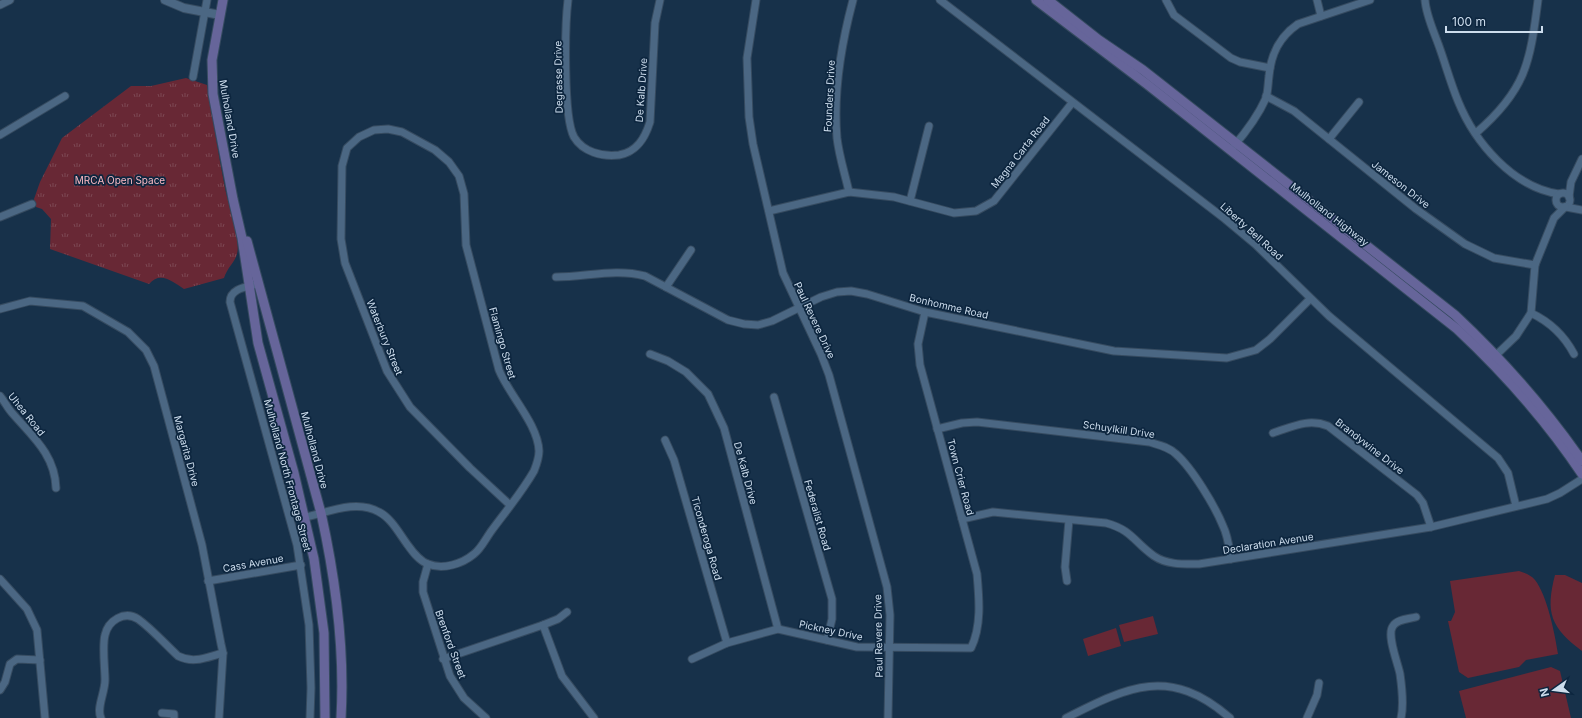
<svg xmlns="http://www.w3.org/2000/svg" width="1582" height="718" font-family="Inter,sans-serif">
	<defs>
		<pattern id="grass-tufts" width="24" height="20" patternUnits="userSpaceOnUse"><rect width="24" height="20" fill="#682835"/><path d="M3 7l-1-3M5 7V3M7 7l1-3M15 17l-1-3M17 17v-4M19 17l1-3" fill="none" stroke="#7c4753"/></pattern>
	</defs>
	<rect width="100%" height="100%" fill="#17314a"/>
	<path fill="url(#grass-tufts)" d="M 186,78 L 207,85 C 213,119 218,154 225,188 C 228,204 241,240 237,254 C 235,262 227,268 224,278 L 184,289 C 172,281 160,271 149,284 L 50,249 L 51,219 L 42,209 L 36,207 L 34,199 L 40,182 L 62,138 L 131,86 L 151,86 Z"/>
	<g fill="#682835">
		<path d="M 1519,571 C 1525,573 1531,575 1535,580 C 1547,595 1555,634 1558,654 L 1526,660 L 1519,667 L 1468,678 L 1459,672 L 1448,621 L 1451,621 L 1455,612 L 1450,581 Z"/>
		<path d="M 1555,575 L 1565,575 L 1582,583 L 1582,651 C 1551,628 1545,613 1555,575 Z"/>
		<polygon points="1153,616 1158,634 1124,642 1119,625"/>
		<polygon points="1116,628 1121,646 1088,656 1083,639"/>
		<polygon points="1551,667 1560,671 1571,718 1466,718 1459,691"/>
	</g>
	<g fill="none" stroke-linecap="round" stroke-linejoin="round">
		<g stroke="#364b60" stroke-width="9">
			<g id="minor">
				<path d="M 568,0 C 565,24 563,117 574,137 C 583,152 602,157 619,155 C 637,152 645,138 650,122 L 655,23 L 660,0"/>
				<polyline points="756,0 747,58 749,117 753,144 783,273 821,354 829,375 887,587 890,615 888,718"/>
				<polyline points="940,0 1225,219 1255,244 1329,316 1498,458 1508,473 1516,506"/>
				<polyline points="1166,0 1174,15 1231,58 1240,62 1270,68"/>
				<polyline points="1317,0 1321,16"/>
				<path d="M 1425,0 C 1426,16 1435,34 1440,49 C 1446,66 1451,84 1458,101 C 1475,143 1513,187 1559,194"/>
				<polyline points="0,5 10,0"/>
				<polyline points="193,77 207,0"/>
				<polyline points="1266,96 1294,111 1416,209 1465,244 1494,258 1535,265"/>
				<path d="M 1476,133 C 1526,90 1530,63 1538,0"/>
				<polyline points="0,135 65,96"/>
				<polyline points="1329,139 1359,102"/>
				<path d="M 1233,147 C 1246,132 1258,116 1266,98 C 1268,92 1268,83 1269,76 C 1271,54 1279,37 1298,24 L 1370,0"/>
				<path d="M 849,192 C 845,174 839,156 837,138 C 833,92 841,45 853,0"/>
				<circle cx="1563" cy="200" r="7"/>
				<polyline points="1569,197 1571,182 1582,159"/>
				<polyline points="910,201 929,126"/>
				<polyline points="1566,207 1582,210"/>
				<polyline points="769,211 849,192 894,197 954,213 976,211 994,201 1072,103"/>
				<polyline points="0,217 32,204"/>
				<path d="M 556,277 C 587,277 615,268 645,276 L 728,320 L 744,324 L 758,325 L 772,321 L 821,297 L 837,292 L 851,291 L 867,294 L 925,312 L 1114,351 L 1227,358 L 1256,350 L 1270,339 L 1310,299"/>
				<path d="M 258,284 C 247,287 230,288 230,302 L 297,545 L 309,625 L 311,688 L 310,718"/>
				<polyline points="666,287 691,250"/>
				<polyline points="0,309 30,301 83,306 128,332 146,350 154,366 202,545 221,644 223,653 219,718"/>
				<path d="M 1531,313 C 1550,322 1564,335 1574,354"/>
				<polyline points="650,354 668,361 686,372 708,394 724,428 778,629"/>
				<polyline points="1493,358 1516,336 1531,313 1535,265 1554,218 1565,207"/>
				<path d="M 0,396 C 5,402 8,409 13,414 C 33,437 55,455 56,488"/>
				<polyline points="774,397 832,599 832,619 827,640"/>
				<path d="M 937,429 L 962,423 L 977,422 L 1149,442 C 1159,445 1169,447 1176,454 C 1192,468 1215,506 1223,526 C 1228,536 1229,547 1231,559"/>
				<path d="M 1273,433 C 1292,427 1308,418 1328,426 L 1417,495 L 1423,503 L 1431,527"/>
				<polyline points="665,440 674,460 727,643"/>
				<path d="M 306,517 C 328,512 357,499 379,512 C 391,518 399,533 407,544 C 412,551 419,561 428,564 C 443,570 462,564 474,554 C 481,549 486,538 492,530 C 506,511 522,492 534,471 C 536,466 539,456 539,451 C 538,424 509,395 499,370 L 466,245 L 464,194 L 459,176 L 449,162 L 435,150 L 402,132 L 388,129 L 374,130 L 359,137 L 347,148 L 342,166 L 341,239 L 345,263 L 387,371 L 410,407 L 470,468 L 510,505"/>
				<path d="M 962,519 L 993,512 L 1106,523 C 1132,530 1134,542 1154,556 C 1167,565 1184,564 1199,564 L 1431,527 L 1547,499 L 1560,493 L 1582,479"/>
				<polyline points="428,564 423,582 423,592 450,676 464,698 486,718"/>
				<polyline points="0,579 27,609 37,630 45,718"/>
				<polyline points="208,581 301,565"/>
				<polyline points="1067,581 1065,567 1069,520"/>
				<polyline points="543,625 562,676 594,718"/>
				<polyline points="443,659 543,625 558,619 567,612"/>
				<path d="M 692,659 L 727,643 L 778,629 L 857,647 L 971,648 C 982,626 979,597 977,574 L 920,365 L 918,344 L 925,312"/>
				<polyline points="0,690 5,682 10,664 17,659 40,660"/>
				<polyline points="162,713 174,714 174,718"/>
				<path d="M 101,718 C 96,708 105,693 105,680 C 105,668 102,646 105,635 C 108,621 124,610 138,619 C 152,629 165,644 178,656 C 194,664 207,657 223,653"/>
				<path d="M 1066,718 C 1129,686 1170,666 1230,718"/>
				<polyline points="1307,718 1317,695 1319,683"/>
				<path d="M 1401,718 C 1404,705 1402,688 1400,674 C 1398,663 1386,635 1393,626 C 1397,619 1409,619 1416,617"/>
			</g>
		</g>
		<g stroke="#364b60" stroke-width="10">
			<polyline id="tertiary" points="165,0 184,8 220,15"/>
		</g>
		<g stroke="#364b60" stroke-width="11">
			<g id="secondary">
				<polyline points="223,0 212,60 213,94 233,199 242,238 258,343 294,473 314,559 324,633 325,718"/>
				<path d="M 1036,0 L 1148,85 L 1457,329 C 1504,373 1546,420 1582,474"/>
				<path d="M 1048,0 L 1099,40 L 1143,70 L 1455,315 C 1503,360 1545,408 1582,461"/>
				<path d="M 247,241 L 321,513 C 336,581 345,649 341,718"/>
			</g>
		</g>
		<use href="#minor" stroke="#4b6783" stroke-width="7"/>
		<use href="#tertiary" stroke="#4b6783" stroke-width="8"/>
		<use href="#secondary" stroke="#66659a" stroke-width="9"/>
	</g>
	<g text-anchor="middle" stroke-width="3.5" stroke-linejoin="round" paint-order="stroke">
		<g font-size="10" fill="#cddded" stroke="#0d263f">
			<text transform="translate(558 77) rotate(-91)" y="4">Degrasse Drive</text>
			<text transform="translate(641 90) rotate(-86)" y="4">De Kalb Drive</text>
			<text transform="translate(829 96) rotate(-87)" y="4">Founders Drive</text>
			<text transform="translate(230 119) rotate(80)" y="4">Mulholland Drive</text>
			<text transform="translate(1020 152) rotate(-52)" y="4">Magna Carta Road</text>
			<text transform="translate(1401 184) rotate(38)" y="4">Jameson Drive</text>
			<text transform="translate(1330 214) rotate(38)" y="4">Mulholland Highway</text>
			<text transform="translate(1252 231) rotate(42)" y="4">Liberty Bell Road</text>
			<text transform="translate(949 306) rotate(13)" y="4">Bonhomme Road</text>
			<text transform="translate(815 320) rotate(65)" y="4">Paul Revere Drive</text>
			<text transform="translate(385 337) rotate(68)" y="4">Waterbury Street</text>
			<text transform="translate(503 343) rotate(74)" y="4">Flamingo Street</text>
			<text transform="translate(27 414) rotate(51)" y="4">Uhea Road</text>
			<text transform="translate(1119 429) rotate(8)" y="4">Schuylkill Drive</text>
			<text transform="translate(1370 446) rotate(38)" y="4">Brandywine Drive</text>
			<text transform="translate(315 450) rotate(75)" y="4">Mulholland Drive</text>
			<text transform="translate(187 451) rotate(75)" y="4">Margarita Drive</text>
			<text transform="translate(746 473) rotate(75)" y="4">De Kalb Drive</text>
			<text transform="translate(288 475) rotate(75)" y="4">Mulholland North Frontage Street</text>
			<text transform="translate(961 477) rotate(75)" y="4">Town Crier Road</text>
			<text transform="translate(818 515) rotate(74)" y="4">Federalist Road</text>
			<text transform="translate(707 538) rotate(74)" y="4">Ticonderoga Road</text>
			<text transform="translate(1268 543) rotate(-9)" y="4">Declaration Avenue</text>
			<text transform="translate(253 563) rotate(-10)" y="4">Cass Avenue</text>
			<text transform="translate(831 630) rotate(12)" y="4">Pickney Drive</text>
			<text transform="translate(878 636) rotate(-91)" y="4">Paul Revere Drive</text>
			<text transform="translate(451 644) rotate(70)" y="4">Brenford Street</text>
		</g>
		<g font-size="10" fill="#fcbac3" stroke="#0d263f">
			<text x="120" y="184">MRCA Open Space</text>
		</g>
	</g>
	<g transform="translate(1554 690) rotate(256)" stroke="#0d263f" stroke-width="3" paint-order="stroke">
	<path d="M0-3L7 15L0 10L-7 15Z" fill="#cddded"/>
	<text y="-6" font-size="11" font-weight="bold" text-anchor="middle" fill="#cddded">N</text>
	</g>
	<path d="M1446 26v6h96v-6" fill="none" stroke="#cddded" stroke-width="2"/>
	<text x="1452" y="26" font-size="12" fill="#cddded" stroke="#0d263f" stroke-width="3" paint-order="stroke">100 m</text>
</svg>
